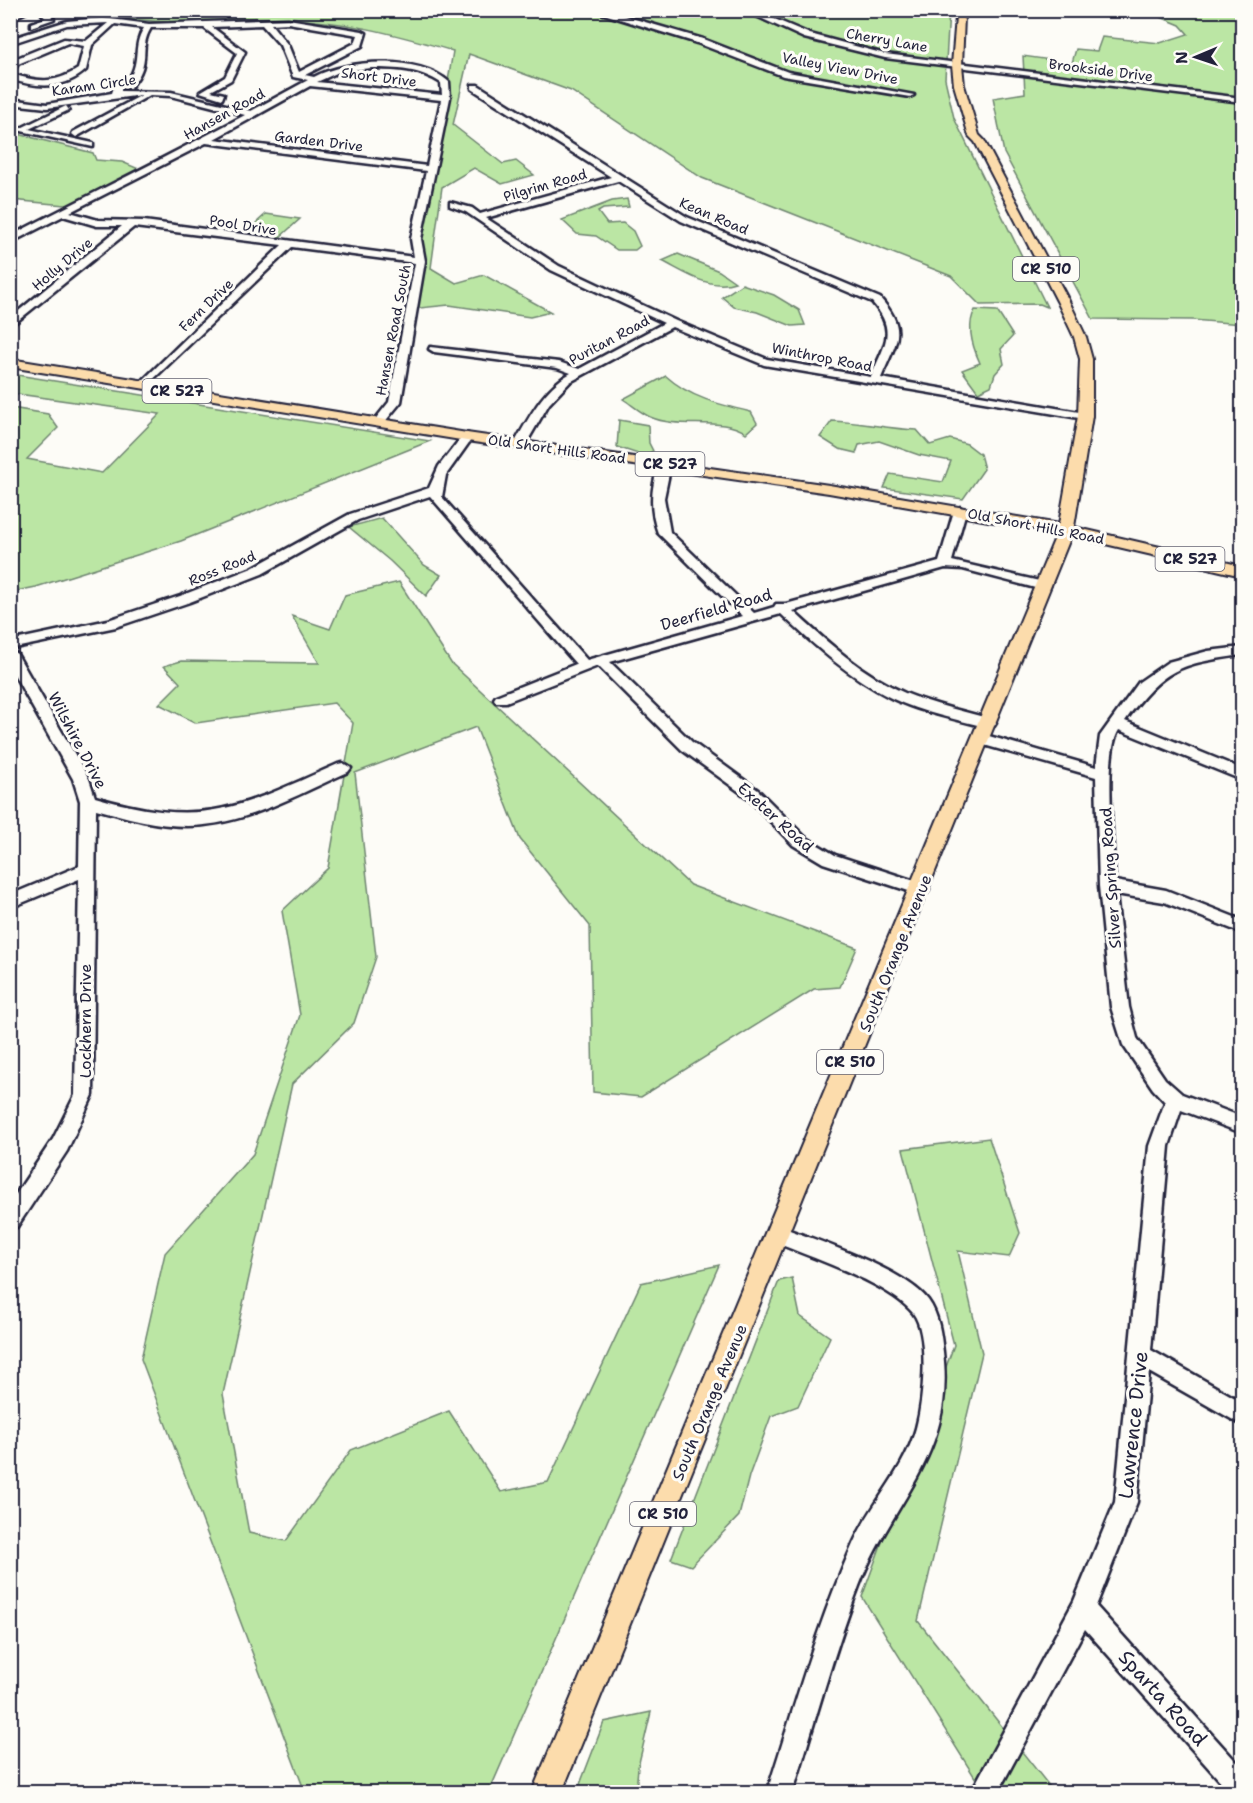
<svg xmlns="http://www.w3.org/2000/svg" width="1253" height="1803" font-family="'Shantell Sans',sans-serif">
	<rect width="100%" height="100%" fill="#fdfcf7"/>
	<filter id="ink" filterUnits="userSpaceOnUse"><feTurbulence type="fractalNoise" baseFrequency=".0167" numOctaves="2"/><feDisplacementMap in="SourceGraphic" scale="12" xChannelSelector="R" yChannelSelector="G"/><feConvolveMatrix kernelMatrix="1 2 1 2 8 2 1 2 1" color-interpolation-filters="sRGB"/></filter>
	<g filter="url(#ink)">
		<g fill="#bbe6a4" stroke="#6e8470" stroke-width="1.5">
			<path d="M 96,11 L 949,11 L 945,79 L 954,118 L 1047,307 L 1040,304 L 980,305 L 951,276 L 702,178 L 571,91 L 469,54 L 453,125 L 503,164 L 516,161 L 534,175 L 502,184 L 474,168 L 442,187 L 431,268 L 456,283 L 484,275 L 551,312 L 530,317 L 449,305 L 410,309 L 453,51 C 395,34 339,19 278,19 C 221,18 150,30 96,11 Z"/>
			<polygon points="1146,11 1242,11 1242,324 1192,320 1093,319 1004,153 993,98 1025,93 1023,56 1072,63 1076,49 1097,51 1102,37 1160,43 1188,34 1180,25"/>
			<polygon points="10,132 93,153 96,160 122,162 146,172 76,206 11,200"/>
			<polygon points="627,199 629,207 603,209 598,212 607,224 623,223 633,231 640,246 635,250 617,250 596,236 577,234 562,220 612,201"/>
			<polygon points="266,214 300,219 279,238 246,232"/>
			<path d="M 678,254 L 719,271 L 735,282 C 710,291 684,272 662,261 Z"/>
			<polygon points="742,284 774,295 799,310 805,325 792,326 757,312 734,307 722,297"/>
			<path d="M 975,310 L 997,311 L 1013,336 L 1001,349 L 1004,364 L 995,374 L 991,386 L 978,392 L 962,370 L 980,363 C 973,348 966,326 975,310 Z"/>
			<polygon points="11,374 430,441 181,541 36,587 11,592 11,408 48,414 58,428 27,459 102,473 160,414 11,393"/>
			<path d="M 666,376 C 690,398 721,405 751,412 L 757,423 L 746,433 C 723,416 679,430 650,417 C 641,413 632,405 623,399 Z"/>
			<polygon points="619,420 648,425 649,443 653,451 644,456 617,447"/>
			<path d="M 832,421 C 861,422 888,429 917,430 L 930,445 L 950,439 L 967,444 L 980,454 L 984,469 L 963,499 L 884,488 L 890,474 L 943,482 L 951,461 L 919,455 L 879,441 L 859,445 L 856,453 L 839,449 L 820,437 Z"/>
			<polygon points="382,518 424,565 441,575 426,596 390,561 349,527"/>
			<polygon points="399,582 451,663 690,885 857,948 840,987 814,989 641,1097 593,1092 590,926 520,839 476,727 355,773 376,957 354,1023 292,1084 223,1394 249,1533 286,1541 351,1450 449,1411 501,1492 548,1482 641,1283 719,1265 489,1792 305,1792 141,1359 165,1253 253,1154 300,1015 282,911 328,868 353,723 334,703 196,723 159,704 180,683 164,666 181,661 319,663 292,616 330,629 345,595"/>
			<polygon points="989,1138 1020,1233 1009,1257 958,1251 982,1353 918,1621 1054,1792 984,1792 862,1597 954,1345 903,1149"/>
			<polygon points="792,1278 800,1316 830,1337 798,1406 771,1416 749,1476 739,1516 691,1566 671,1559 779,1281"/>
			<polygon points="651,1712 638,1767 636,1792 577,1792 604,1722"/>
		</g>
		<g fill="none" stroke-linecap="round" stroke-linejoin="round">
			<g stroke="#22223b" stroke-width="5">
				<g id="minor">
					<polygon points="21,10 31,10 10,20 10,15"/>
					<polygon points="39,10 46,10 54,19 31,27 31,23 45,18"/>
					<polygon points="591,10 604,10 703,39 788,72 914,95 910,97 783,76 697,43"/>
					<polygon points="743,10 753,10 810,34 885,54 1242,98 1242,102 885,58 804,38"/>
					<path d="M 103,18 L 149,24 L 288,19 L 362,31 L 366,33 L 362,46 L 305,75 L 314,77 C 347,59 420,55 449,82 L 450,98 L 421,239 L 425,261 L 401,402 L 383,424 L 373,422 L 389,402 L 415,263 L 292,247 L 144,388 L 138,385 L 140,383 L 282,245 L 134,227 L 10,327 L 10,318 L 122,226 L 97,226 L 63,216 L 10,243 L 10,236 C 89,195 167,157 245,115 L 171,96 L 150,95 L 76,137 L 72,134 L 73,132 L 142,95 L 47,108 L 10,104 L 10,99 L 47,104 L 112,93 L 115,84 L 125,84 C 143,63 131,47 144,28 L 115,24 L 92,45 L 86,70 C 64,90 37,88 10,79 L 12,60 L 64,39 L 86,41 L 108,23 L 67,25 L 10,44 L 10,39 L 67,21 ZM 288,23 L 358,35 L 355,43 L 299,72 L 288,45 L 271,24 ZM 262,25 L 280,45 L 293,77 L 308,80 L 251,111 L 171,92 L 121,91 L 121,88 L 130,88 C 154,61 137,50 151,28 L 204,28 L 237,53 L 225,77 L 200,92 L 222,99 L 224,94 L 211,91 L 231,80 L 245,52 L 212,27 ZM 68,43 L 84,46 L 78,69 C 55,84 37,82 12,74 L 18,64 ZM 372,68 C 397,68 420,69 441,83 L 442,95 L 317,82 L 341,71 ZM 310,86 L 441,100 L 427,166 L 214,139 ZM 206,143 L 426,171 L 411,239 L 414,257 L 144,221 L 98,220 L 70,212 Z"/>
					<path d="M 472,85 L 478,85 L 687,217 L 880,298 C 909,331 896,341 881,378 L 1085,413 L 1091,416 L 1085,419 L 764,365 L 672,327 L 570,382 L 549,404 L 524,447 L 516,447 L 514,444 C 529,418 543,388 571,373 L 557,368 L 434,352 L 429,349 L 430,347 L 559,362 L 579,369 L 664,323 L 551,270 L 466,212 L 450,206 L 450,202 L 472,208 L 480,214 L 611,177 L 472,89 ZM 618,181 L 681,221 L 872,302 C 898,332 884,344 871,377 L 767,359 L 676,321 L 559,266 L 486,218 Z"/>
					<polygon points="66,106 69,110 29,129 93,143 93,147 17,130"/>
					<path d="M 467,433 L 473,437 L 446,475 L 442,497 L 587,660 L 742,616 L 658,533 C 649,509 651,488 659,464 L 665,460 L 671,464 L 664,498 L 670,532 L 754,613 L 774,607 L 776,604 L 786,604 L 939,562 L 954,511 L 960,507 L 966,511 L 952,561 L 1048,583 L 1050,586 L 1043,590 L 963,569 L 945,568 L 793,611 C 827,642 862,674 905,693 C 934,705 964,711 994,720 L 996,723 L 994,726 L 989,728 C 956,719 922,713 891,698 C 849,677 815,646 781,614 L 610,662 L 692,742 L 758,790 L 805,837 L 835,855 L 927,885 L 929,889 L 927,893 L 921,895 L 823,863 L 793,845 L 748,798 L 682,750 L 598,666 L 506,702 L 496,702 L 494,699 L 496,696 L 576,664 L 430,496 L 358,520 L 262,574 L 190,602 L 116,627 L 10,649 L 10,641 L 108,620 L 180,596 L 252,568 L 350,514 L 429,488 L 439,466 L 463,435 Z"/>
					<path d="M 1242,647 L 1242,655 C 1179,664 1164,668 1125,721 L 1242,769 L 1242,780 L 1119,730 C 1103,753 1114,849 1115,881 L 1166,890 L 1242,920 L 1242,933 L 1164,902 L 1116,894 L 1129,1007 L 1137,1038 L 1165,1079 L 1182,1094 L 1242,1117 L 1242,1133 L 1181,1110 L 1169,1146 L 1151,1350 L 1242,1402 L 1242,1425 L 1149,1372 L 1137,1502 L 1096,1606 L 1242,1768 L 1242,1792 L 1230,1792 L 1085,1629 L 998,1792 L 971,1792 L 1074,1601 L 1115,1502 L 1149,1146 L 1165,1102 L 1153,1089 L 1123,1045 L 1111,1007 L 1099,886 L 1096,777 L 977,743 L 975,739 L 982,734 L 1096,767 L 1100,736 L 1139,682 L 1168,662 L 1208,651 Z"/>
					<path d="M 10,650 L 17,654 L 89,779 L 95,797 C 204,829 238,808 338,764 L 343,763 L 351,768 L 348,772 C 298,794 244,826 187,826 C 156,826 125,817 96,809 L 93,1095 L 67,1151 L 17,1227 L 10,1230 L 10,1203 L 53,1139 L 75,1095 L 79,879 L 10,908 L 10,895 L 79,866 L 80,801 L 73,779 L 10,667 Z"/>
					<path d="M 779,1226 C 816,1240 906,1270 928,1300 C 939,1315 941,1335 943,1352 C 956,1455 892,1500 859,1586 C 833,1653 815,1723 793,1792 L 767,1792 C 794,1709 817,1624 853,1544 C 871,1503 904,1472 916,1428 C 923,1403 930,1335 913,1313 C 888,1282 809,1257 772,1241 L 769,1235 L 772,1229 Z"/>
				</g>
			</g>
			<g stroke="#22223b" stroke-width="4">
				<polygon id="major" points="953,10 962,10 964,17 962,65 964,85 979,135 984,140 1069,301 1086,337 1092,359 1092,416 1074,527 1242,566 1242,576 1071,536 562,1792 532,1792 1057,533 829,493 467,441 10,367 10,359 467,433 829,485 1059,524 1078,416 1080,359 1074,337 1057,301 975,142 969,136 954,85 952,65 956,17"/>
			</g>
			<use href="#minor" fill="#fdfcf7" fill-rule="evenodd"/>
			<use href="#major" fill="#fcdcac" fill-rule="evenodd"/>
		</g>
	</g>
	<g text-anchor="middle" stroke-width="6" stroke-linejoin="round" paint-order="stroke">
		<g font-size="14" fill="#22223b" stroke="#fdfcf7">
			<text transform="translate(887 40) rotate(10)" y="5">Cherry Lane</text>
			<text transform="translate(840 68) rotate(11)" y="5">Valley View Drive</text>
			<text transform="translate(1101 70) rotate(7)" y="5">Brookside Drive</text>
			<text transform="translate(379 77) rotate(7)" y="5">Short Drive</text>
			<text transform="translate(94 85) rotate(-8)" y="5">Karam Circle</text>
			<text transform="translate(224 114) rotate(-29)" y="5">Hansen Road</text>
			<text transform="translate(319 141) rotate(7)" y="5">Garden Drive</text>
			<text transform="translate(545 185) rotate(-16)" y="5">Pilgrim Road</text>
			<text transform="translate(714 216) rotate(23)" y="5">Kean Road</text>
			<text transform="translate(243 225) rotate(9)" y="5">Pool Drive</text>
			<text transform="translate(62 264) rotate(-40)" y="5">Holly Drive</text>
			<text transform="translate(206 305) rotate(-44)" y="5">Fern Drive</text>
			<text transform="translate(393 330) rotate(-79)" y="5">Hansen Road South</text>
			<text transform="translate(609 340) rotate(-28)" y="5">Puritan Road</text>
			<text transform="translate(822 357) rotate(11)" y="5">Winthrop Road</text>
			<text transform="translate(557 449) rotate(8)" y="5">Old Short Hills Road</text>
			<text transform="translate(1036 526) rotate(11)" y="5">Old Short Hills Road</text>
			<text transform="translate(222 568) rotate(-22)" y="5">Ross Road</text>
		</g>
		<g fill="#fdfcf7" stroke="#646373" stroke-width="1.5">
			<rect x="1013" y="257" width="66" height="24" rx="4.5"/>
			<rect x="142.5" y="379" width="69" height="24" rx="4.5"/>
			<rect x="635.5" y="452" width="69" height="24" rx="4.5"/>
			<rect x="1155.5" y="547" width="69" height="24" rx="4.5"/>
			<rect x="817" y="1050" width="66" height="24" rx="4.5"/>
			<rect x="630" y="1502" width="66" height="24" rx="4.5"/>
		</g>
		<g font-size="15" font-weight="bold" fill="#22223b">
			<text x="1046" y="274">CR 510</text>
			<text x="177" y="396">CR 527</text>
			<text x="670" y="469">CR 527</text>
			<text x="1190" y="564">CR 527</text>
			<text x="850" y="1067">CR 510</text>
			<text x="663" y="1519">CR 510</text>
		</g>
		<g font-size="16" fill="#22223b" stroke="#fdfcf7">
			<text transform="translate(716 609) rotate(-16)" y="6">Deerfield Road</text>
			<text transform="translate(78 740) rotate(62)" y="6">Wilshire Drive</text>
			<text transform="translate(776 817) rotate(42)" y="6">Exeter Road</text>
			<text transform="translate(1110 878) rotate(-94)" y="6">Silver Spring Road</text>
			<text transform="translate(895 953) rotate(-68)" y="6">South Orange Avenue</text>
			<text transform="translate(85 1021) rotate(-90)" y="6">Lockhern Drive</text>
			<text transform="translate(709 1402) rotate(-67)" y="6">South Orange Avenue</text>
		</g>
		<g font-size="20" fill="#22223b" stroke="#fdfcf7">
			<text transform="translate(1133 1425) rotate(-84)" y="7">Lawrence Drive</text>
			<text transform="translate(1163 1698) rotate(48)" y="7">Sparta Road</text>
		</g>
	</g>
	<rect width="1253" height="1803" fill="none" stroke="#fdfcf7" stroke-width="36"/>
	<rect x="18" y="18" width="1217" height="1767" fill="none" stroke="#22223b" stroke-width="2" filter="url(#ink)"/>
	<g transform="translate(1196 57) rotate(268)" stroke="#fdfcf7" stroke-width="4.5" paint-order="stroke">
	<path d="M0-4.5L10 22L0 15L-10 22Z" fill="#22223b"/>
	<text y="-9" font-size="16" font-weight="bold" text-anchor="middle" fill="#22223b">N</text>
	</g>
</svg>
